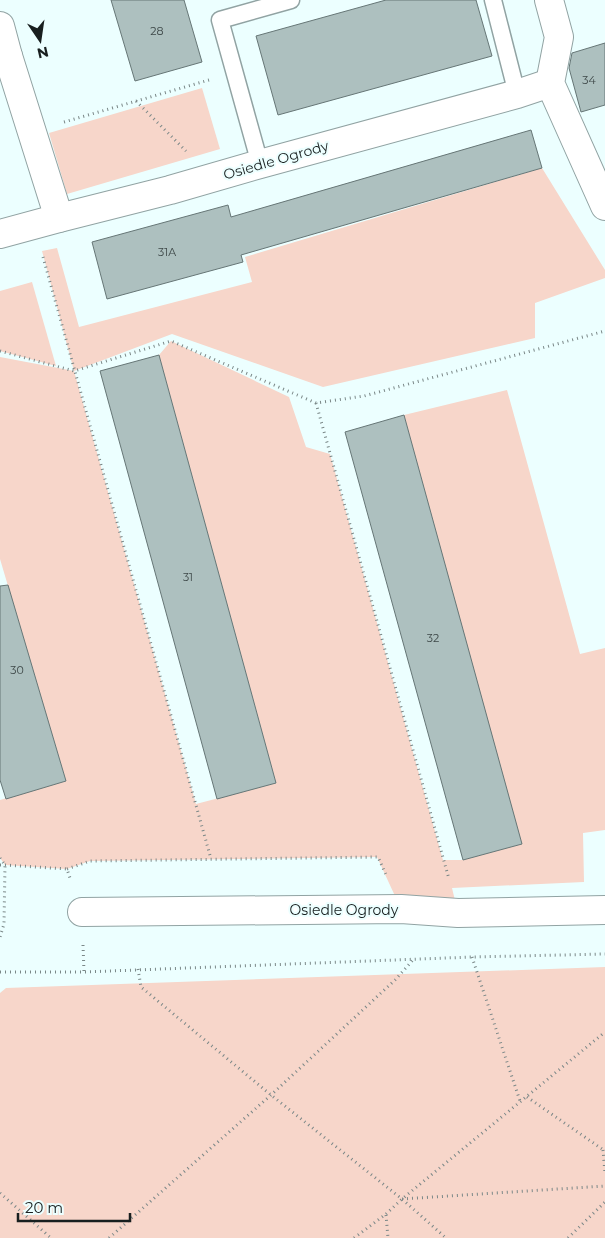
<svg xmlns="http://www.w3.org/2000/svg" width="605" height="1238" font-family="Montserrat,sans-serif">
	<rect width="100%" height="100%" fill="#ecffff"/>
	<g fill="#f7d6ca">
		<polygon points="202,88 220,149 67,194 49,133"/>
		<polygon points="542,168 605,270 605,278 535,303 535,338 323,387 172,334 74,371 196,804 276,783 159,355 171,341 289,397 306,447 330,454 443,860 463,860 521,844 404,415 507,390 580,654 605,648 605,830 583,833 584,882 452,888 458,913 401,909 377,857 90,861 67,869 5,865 0,858 0,800 66,781 0,559 0,357 74,371 42,251 57,248 79,327 252,282 245,257"/>
		<polygon points="32,282 56,366 0,351 0,291"/>
		<polygon points="605,967 605,1238 0,1238 0,993 6,988"/>
	</g>
	<g fill="#adc0bf" stroke="#667676">
		<polygon points="111,0 184,0 202,62 135,81"/>
		<polygon points="386,0 476,0 492,56 278,115 256,36"/>
		<polygon points="605,43 605,105 581,112 569,68 572,53"/>
		<polygon points="531,130 542,168 241,255 243,262 107,299 92,242 228,205 231,217"/>
		<polygon points="159,355 276,783 217,799 100,371"/>
		<polygon points="404,415 522,844 463,860 345,432"/>
		<polygon points="8,585 66,781 6,799 0,780 0,586"/>
	</g>
	<g fill="none" stroke-linecap="round" stroke-linejoin="round">
		<g stroke="#91a3a3" stroke-width="19">
			<g id="service">
				<polyline points="493,0 517,94"/>
				<polyline points="260,164 220,20 291,0"/>
			</g>
		</g>
		<g stroke="#91a3a3" stroke-width="30">
			<g id="minor">
				<polyline points="549,0 559,37 550,83 605,206"/>
				<polyline points="0,26 8,56 0,58"/>
				<polyline points="8,56 59,218"/>
				<polyline points="0,234 59,218 170,190 260,164 517,94 550,83"/>
				<polyline points="82,912 401,909 458,913 605,910"/>
			</g>
		</g>
		<g stroke="#7a8787" stroke-width="3" stroke-dasharray="1 4" stroke-linecap="butt">
			<polyline points="136,101 186,151"/>
			<polyline points="64,122 209,80"/>
			<polyline points="43,257 211,859"/>
			<polyline points="0,351 74,371 171,341 316,403 364,396 605,331"/>
			<polyline points="316,403 449,879"/>
			<polyline points="0,858 5,865 4,924 0,937"/>
			<polyline points="0,865 5,865 67,869 71,881"/>
			<polyline points="67,869 90,861 378,857 387,877"/>
			<polyline points="83,945 84,972"/>
			<polyline points="472,957 520,1101"/>
			<polyline points="138,969 141,987 271,1095 402,1199 446,1238"/>
			<polyline points="0,972 84,972 472,957 605,954"/>
			<polyline points="527,1097 605,1151"/>
			<polyline points="603,1150 605,1173"/>
			<polyline points="0,1193 51,1238"/>
			<polyline points="402,1199 605,1186"/>
			<polyline points="386,1215 388,1238"/>
			<polyline points="109,1238 271,1095 395,980 413,960"/>
			<polyline points="354,1238 386,1214 402,1199 605,1032"/>
			<polyline points="568,1238 605,1202"/>
		</g>
		<use href="#service" stroke="#fff" stroke-width="16"/>
		<use href="#minor" stroke="#fff" stroke-width="28"/>
	</g>
	<g text-anchor="middle" stroke-width="4" stroke-linejoin="round" paint-order="stroke">
		<g font-size="11" fill="#3d4747">
			<text x="157" y="35">28</text>
			<text x="589" y="84">34</text>
			<text x="167" y="256">31A</text>
			<text x="188" y="581">31</text>
			<text x="433" y="642">32</text>
			<text x="17" y="674">30</text>
		</g>
		<g font-size="14" fill="#181f1f" stroke="#ecffff">
			<text transform="translate(276 160) rotate(-16)" y="5">Osiedle Ogrody</text>
			<text x="344" y="915">Osiedle Ogrody</text>
		</g>
	</g>
	<g transform="translate(40 40) rotate(167)" stroke="#ecffff" stroke-width="4" paint-order="stroke">
	<path d="M0-4L9 19L0 12L-9 19Z" fill="#181f1f"/>
	<text y="-8" font-size="14" font-weight="bold" text-anchor="middle" fill="#181f1f">N</text>
	</g>
	<path d="M18 1213v8h112v-8" fill="none" stroke="#181f1f" stroke-width="2.5"/>
	<text x="25" y="1213" font-size="15" fill="#181f1f" stroke="#ecffff" stroke-width="4" paint-order="stroke">20 m</text>
</svg>
